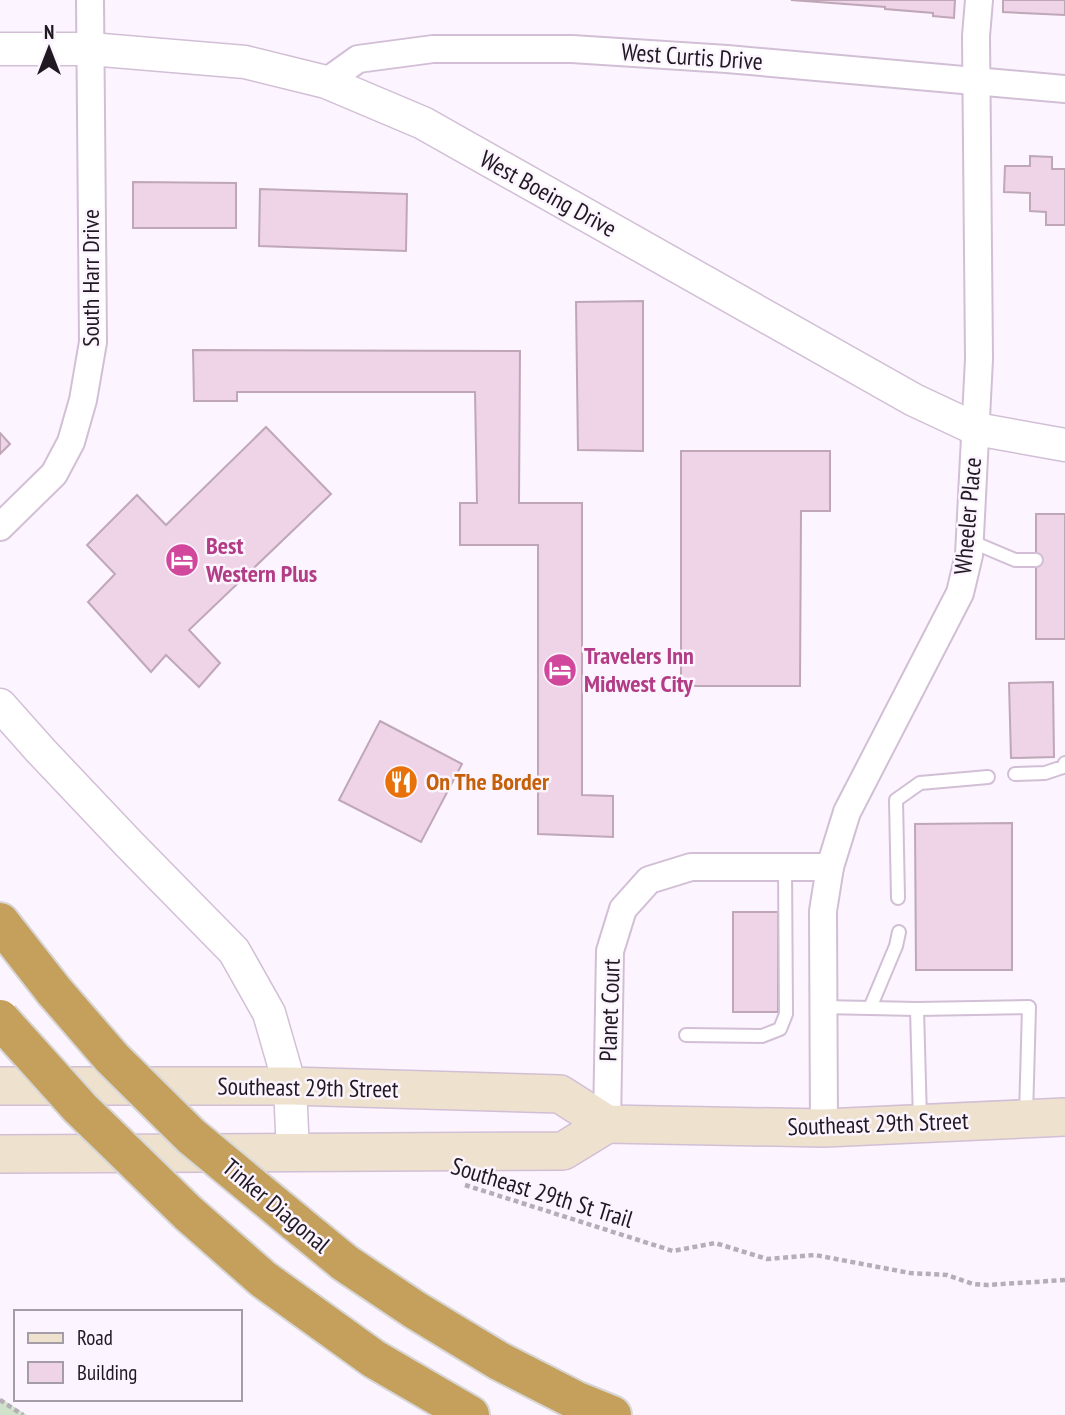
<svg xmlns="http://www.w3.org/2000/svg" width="1065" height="1415" font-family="'PT Sans Narrow',sans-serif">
	<rect width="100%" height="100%" fill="#fcf4fe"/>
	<polygon fill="#d1e2ca" points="0,1398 27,1415 0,1415"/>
	<g fill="#eed4e6" stroke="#bfa7b8" stroke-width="2">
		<polygon points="791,0 955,0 954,18 933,16 933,13 885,9 885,7"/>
		<polygon points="1003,0 1065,0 1065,15 1003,12"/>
		<polygon points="1030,156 1052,157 1052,169 1065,169 1065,225 1046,225 1046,212 1030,211 1030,193 1004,192 1005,166 1030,166"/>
		<polygon points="133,182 236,183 236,228 133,228"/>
		<polygon points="260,189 407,194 406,251 259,246"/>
		<polygon points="643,301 643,451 578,450 576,302"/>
		<polygon points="193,350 520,351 519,503 582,503 582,795 613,796 613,837 538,834 538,545 460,545 460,503 477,503 475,392 237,392 237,401 194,401"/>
		<polygon points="266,427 331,494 189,630 220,663 199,687 166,655 151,672 88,602 115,574 87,545 137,495 166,525"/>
		<polygon points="0,433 10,444 0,454"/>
		<polygon points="681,451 830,451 830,511 801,511 800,686 681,686"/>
		<rect x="1036" y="514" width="29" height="125"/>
		<polygon points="1053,682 1054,757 1011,758 1009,683"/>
		<polygon points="380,721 462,764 421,842 339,800"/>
		<polygon points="1012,823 1012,970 916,970 915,824"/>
		<rect x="733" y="912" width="45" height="100"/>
	</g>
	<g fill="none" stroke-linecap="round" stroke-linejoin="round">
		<g stroke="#d2bfd6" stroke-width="16">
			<g id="service">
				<polyline points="970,541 1015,560 1036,560"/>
				<polyline points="1015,774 1045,773 1063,767 1065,763"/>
				<polyline points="898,898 896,800 920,783 988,777"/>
				<polyline points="822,1007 917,1009 1029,1007 1026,1116"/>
				<polyline points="870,1008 896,946 899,932"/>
				<polyline points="917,1009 920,1120"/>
				<polyline points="686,1035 762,1036 780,1029 786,1014 785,867"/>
			</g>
		</g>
		<g stroke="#d2bfd6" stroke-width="30">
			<g id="minor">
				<polyline points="326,82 358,59 433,49 572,49 727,59 1065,89"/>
				<polyline points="0,527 54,474 71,442 83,400 93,342 90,0"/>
				<polyline points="607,1124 610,951 623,909 649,880 691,867 830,867"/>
				<polyline points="824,1128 823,911 830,867 847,812 960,593 969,555 979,359 976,36 979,0"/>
			</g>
		</g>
		<g stroke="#d2bfd6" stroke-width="35">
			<g id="tertiary">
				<polyline points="0,49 90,49 245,62 326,82 423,123 914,400 976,429 1065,445"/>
				<polyline points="0,705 41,751 130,845 234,951 269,1013 280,1051 290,1086 293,1153"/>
			</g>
		</g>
		<g stroke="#d2bfd6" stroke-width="40">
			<g id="secondary">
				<polyline points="0,1086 290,1086 560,1094 607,1124 824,1128 1065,1117"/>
				<polyline points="0,1154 563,1151 607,1124"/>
			</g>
		</g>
		<g stroke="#d7d6d7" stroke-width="42">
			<g id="motorway">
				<polyline points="0,922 54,991"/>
				<polyline points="188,1213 263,1279 374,1359 470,1415"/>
				<polyline points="295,1222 345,1263 415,1310 499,1361 575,1400 612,1415"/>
			</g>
		</g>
		<g stroke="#b5aeb7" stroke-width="4.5" stroke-dasharray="5 3.5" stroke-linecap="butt">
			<polyline points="465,1185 673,1251 715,1243 767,1259 815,1255 910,1273 947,1275 973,1284 987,1285 1065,1280"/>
			<polyline points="0,1400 23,1415"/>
		</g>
		<use href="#service" stroke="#fff" stroke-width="12"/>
		<use href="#minor" stroke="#fff" stroke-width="26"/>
		<use href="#tertiary" stroke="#fff" stroke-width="32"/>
		<use href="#secondary" stroke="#eee2ce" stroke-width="37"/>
		<use href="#motorway" stroke="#c5a05c" stroke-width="38"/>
		<g stroke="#d7d6d7" stroke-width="42" stroke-linecap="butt">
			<g id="motorway-bridge">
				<polyline points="54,991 112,1058 191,1136 295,1222"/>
				<polyline points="0,1019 80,1108 188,1213"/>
			</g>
		</g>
		<use href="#motorway-bridge" stroke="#c5a05c" stroke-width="38"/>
	</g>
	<defs>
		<g id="hotel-disc" transform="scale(1.75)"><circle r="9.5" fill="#d1479c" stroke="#fcf4fe"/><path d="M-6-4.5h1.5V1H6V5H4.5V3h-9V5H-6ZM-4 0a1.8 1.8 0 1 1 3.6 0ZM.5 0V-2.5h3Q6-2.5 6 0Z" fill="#fff"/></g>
		<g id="restaurant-disc" transform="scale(1.75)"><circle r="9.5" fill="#e8710a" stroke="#fcf4fe"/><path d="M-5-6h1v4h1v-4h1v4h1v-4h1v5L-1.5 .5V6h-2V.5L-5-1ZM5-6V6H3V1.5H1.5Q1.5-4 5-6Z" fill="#fff"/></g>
	</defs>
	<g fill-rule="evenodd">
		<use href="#hotel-disc" x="182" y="560"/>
		<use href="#hotel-disc" x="560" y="670"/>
		<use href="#restaurant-disc" x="401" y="782"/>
	</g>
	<g text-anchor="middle" stroke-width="5" stroke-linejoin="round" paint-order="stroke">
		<g font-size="24" fill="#201921" stroke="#fcf4fe">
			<text transform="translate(692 57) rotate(4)" y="8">West Curtis Drive</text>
			<text transform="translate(548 194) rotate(29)" y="8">West Boeing Drive</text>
			<text transform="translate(91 278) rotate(-90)" y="8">South Harr Drive</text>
			<text transform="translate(968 516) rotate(-85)" y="8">Wheeler Place</text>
			<text transform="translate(610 1010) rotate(-88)" y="8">Planet Court</text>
			<text transform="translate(308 1088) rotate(1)" y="8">Southeast 29th Street</text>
			<text transform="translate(878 1124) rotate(-2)" y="8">Southeast 29th Street</text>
			<text transform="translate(542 1193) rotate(17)" y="8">Southeast 29th St Trail</text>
			<text transform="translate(276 1206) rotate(40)" y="8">Tinker Diagonal</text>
		</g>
		<g font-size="24" font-weight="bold" fill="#b23c85" stroke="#fcf4fe" text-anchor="start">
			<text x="206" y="554">Best<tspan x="206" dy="28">Western Plus</tspan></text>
			<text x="584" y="664">Travelers Inn<tspan x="584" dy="28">Midwest City</tspan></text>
		</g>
		<g font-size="24" font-weight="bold" fill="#c56008" stroke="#fcf4fe" text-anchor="start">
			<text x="426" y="790">On The Border</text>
		</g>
	</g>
	<rect x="14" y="1310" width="228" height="91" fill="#fcf4fe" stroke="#a49ca6" stroke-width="2"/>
	<rect x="28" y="1333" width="35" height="10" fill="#eee2ce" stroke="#a49ca6" stroke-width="2"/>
	<text x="77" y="1345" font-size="21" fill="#201921">Road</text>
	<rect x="28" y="1362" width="35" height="21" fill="#eed4e6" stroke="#a49ca6" stroke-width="2"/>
	<text x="77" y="1380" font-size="21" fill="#201921">Building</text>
	<g transform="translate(49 49)" stroke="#fcf4fe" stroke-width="5" paint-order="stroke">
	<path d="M0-5L12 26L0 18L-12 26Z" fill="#201921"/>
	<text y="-10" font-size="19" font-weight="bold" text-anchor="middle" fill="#201921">N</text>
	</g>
</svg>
